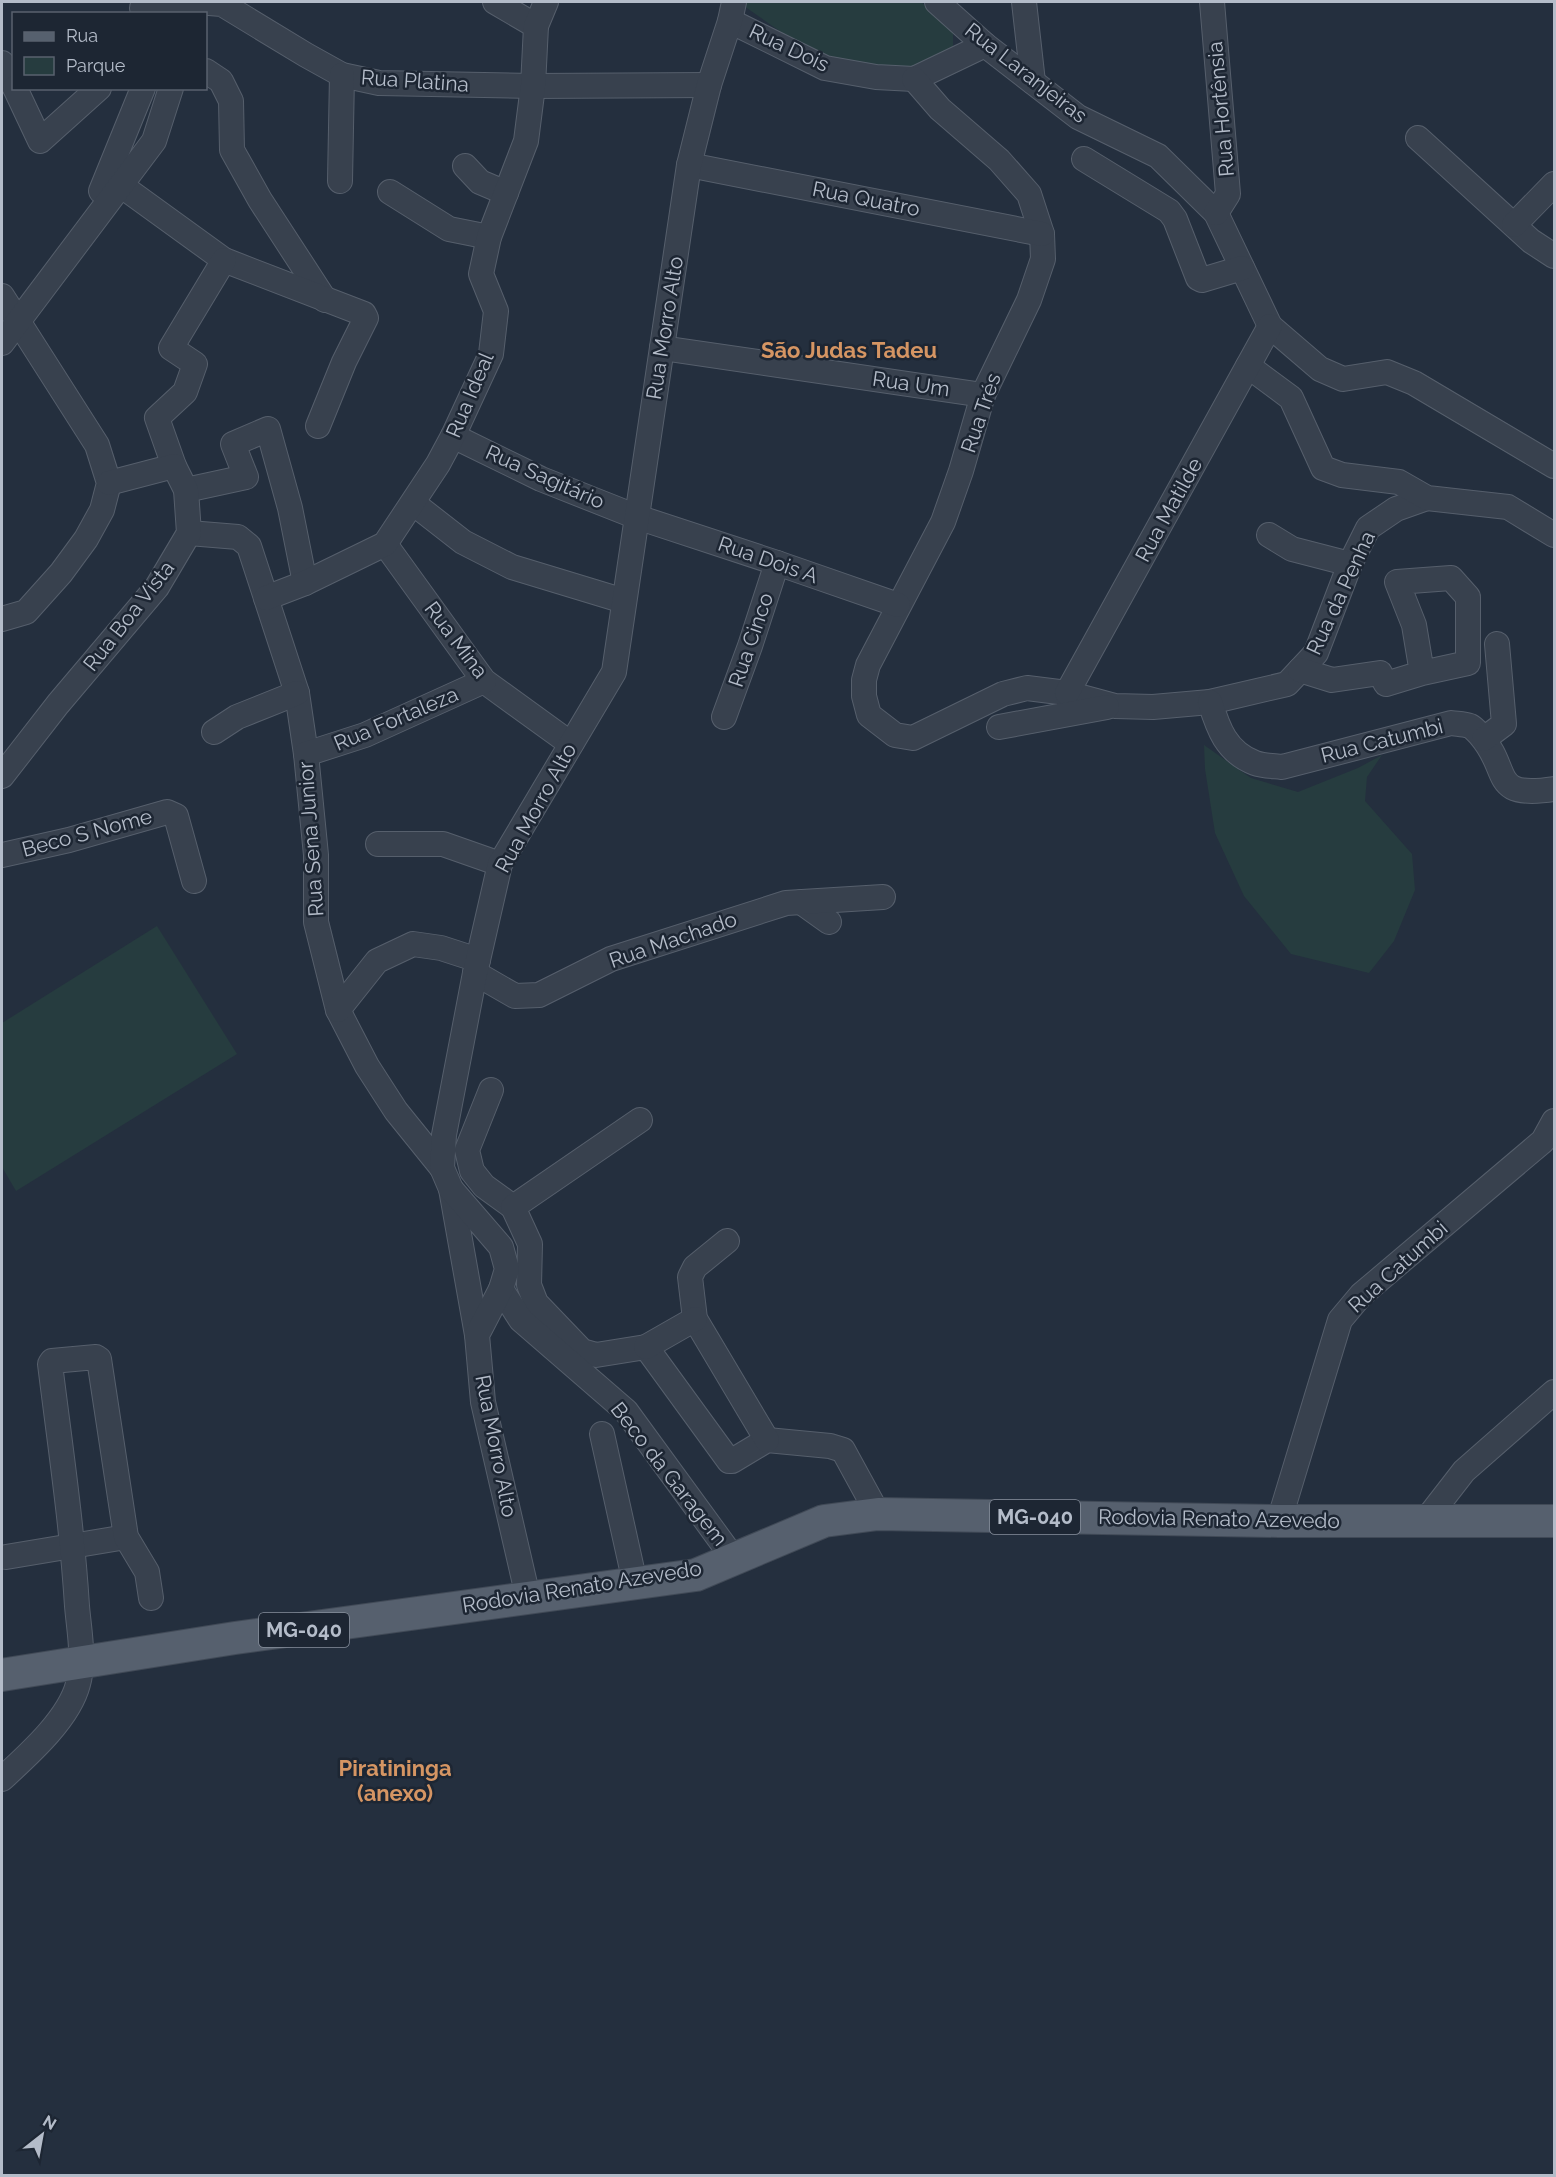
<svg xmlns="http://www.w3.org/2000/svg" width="1556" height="2177" font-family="Raleway,sans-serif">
	<rect width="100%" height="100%" fill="#242f3e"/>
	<g fill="#263c3f">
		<polygon points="741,2 921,2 953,28 953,48 917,66 875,73 824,62 741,4"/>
		<polygon points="1204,745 1251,778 1298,792 1358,768 1382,755 1367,777 1365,801 1412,854 1415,890 1394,941 1369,973 1291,954 1244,896 1215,833 1205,769"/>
		<polygon points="157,926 237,1054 16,1191 2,1167 2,1023"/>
	</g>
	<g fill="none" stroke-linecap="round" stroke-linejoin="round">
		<g stroke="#565f6c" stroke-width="26">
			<g id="minor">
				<polyline points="495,2 536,26"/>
				<polyline points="937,2 985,45 1078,117 1158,156 1216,213 1270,326 1320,369 1343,379 1387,372 1414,383 1554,466"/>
				<polyline points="1024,2 1033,82"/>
				<polyline points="1212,2 1228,194 1216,213"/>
				<polyline points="142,8 196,2 222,4 306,55 342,75 379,83 533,86 709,85"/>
				<polyline points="730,21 825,68 876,77 914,79 985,45"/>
				<polyline points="2,63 14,86"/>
				<polyline points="206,71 221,81 231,101 232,150 260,200 325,300"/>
				<polyline points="914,79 940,109 999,160 1029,194 1042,234 1043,259 1029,300 983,395 961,471 943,522 868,665 864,680 864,696 869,715 895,735 913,738 1003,694 1027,688 1067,693 1115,706 1153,707 1210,702 1287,684 1316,653 1350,564 1368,528 1396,509 1427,498"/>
				<polyline points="15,88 40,141 99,88"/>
				<polyline points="1418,138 1531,241 1554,256"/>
				<polyline points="1084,159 1169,211 1175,219 1198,278 1202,280 1242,268"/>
				<polyline points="689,165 1042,234"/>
				<polyline points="465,166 480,182 506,193"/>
				<polyline points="108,176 224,260 364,314 366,318 344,362 318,426"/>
				<polyline points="340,181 342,75"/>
				<polyline points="101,191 143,88"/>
				<polyline points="390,192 449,229 489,237"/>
				<polyline points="1514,225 1554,184"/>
				<polyline points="2,296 97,445 109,483 102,510 86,539 61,573 26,612 2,619"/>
				<polyline points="2,343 154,141 171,88"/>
				<polyline points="662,348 983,395"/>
				<polyline points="1248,366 1291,398 1323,468 1342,475 1399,482 1427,498 1508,507 1554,535"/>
				<polyline points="453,436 541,479 637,517 777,563 898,605"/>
				<polyline points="174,466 157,418 185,392 195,364 171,348 224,260"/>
				<polyline points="186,490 246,477 233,444 268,429 290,508 305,583"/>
				<polyline points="413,503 463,542 512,567 624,601"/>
				<polyline points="189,533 238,537 249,546 297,693 306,754 316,855 316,922 338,1010 367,1066 396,1111 442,1168"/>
				<polyline points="1269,535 1292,549 1350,564"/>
				<polyline points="385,544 484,681 571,744"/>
				<polyline points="266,598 305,583 385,544 438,464 453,436 491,354 496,311 481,274 489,237 526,141 533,86 536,26 546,2"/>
				<polyline points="1300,670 1332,680 1380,673 1386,684 1422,673 1414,625 1397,582 1451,578 1468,597 1468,663 1422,673"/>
				<polyline points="1067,693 1270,326"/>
				<path d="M 1210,702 C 1218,728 1226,752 1255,763 C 1263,766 1274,766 1282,767 L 1451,723 C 1457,724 1464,724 1470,726 C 1474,728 1477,732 1480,735 C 1512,771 1488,799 1554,789"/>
				<polyline points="724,717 750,646 777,563"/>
				<polyline points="999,727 1107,707"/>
				<polyline points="214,732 237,717 297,693"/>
				<polyline points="1484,739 1504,724 1497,644"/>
				<polyline points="306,754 365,735 484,681"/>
				<polyline points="2,776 58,704 157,587 189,533 186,490 174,466 109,483"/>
				<polyline points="378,844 443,844 500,864"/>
				<polyline points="2,855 69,840 167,812 176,816 194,881"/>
				<polyline points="801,902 829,922"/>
				<polyline points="475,973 515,996 539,995 611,959 786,903 883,897"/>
				<polyline points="338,1010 377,961 413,944 441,948 478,960"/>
				<polyline points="491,1090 467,1150 472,1171 484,1186 513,1207"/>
				<polyline points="640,1120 513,1207 530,1244 529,1285 536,1303 582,1351 596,1355 646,1347 729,1461 732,1461 767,1440 830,1446 843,1450 878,1514"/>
				<polyline points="451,1189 477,1335"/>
				<polyline points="727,1241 695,1267 690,1277 695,1319 767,1440"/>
				<polyline points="501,1289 521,1320 626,1411 734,1559"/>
				<polyline points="646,1347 695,1319"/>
				<polyline points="602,1434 635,1583"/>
				<polyline points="1426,1520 1464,1471 1554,1392"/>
				<polyline points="1279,1521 1340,1320 1361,1295 1543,1141 1554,1121"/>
				<polyline points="6,1557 126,1537"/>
				<polyline points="528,1597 483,1402 477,1335 501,1289 507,1269 501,1247 451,1189 442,1168 444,1135 475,973 500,864 614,672 689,165 709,85 730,21 734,2"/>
				<path d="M 2,1779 C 28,1755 69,1719 78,1684 C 85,1660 79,1630 77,1606 C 72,1525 60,1445 50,1364 L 52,1361 L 96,1357 L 99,1359 L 126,1537 L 147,1572 L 151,1598"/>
			</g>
		</g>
		<g stroke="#414a57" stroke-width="34">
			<polyline id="major" points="2,1675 235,1638 696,1575 824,1521 878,1514 1279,1521 1554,1521"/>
		</g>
		<use href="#minor" stroke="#38414e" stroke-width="24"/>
		<use href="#major" stroke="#56606e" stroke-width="32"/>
	</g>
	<g text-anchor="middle" stroke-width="5" stroke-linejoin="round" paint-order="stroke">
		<g fill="#1d2633" stroke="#878f9c" stroke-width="1.5">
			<rect x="990" y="1500" width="90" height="34" rx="4.5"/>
			<rect x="259" y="1613" width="90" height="34" rx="4.5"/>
		</g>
		<g font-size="20" font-weight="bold" fill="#b4bcc9">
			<text x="1035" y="1524">MG-040</text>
			<text x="304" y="1637">MG-040</text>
		</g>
		<g font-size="21" fill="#b4bcc9" stroke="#1d2633">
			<text transform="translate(789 48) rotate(25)" y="7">Rua Dois</text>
			<text transform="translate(1026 73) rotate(38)" y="7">Rua Laranjeiras</text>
			<text transform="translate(415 81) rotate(4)" y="7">Rua Platina</text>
			<text transform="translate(1221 109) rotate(-95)" y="7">Rua Hortênsia</text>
			<text transform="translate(866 199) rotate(11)" y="7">Rua Quatro</text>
			<text transform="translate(665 328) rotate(-81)" y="7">Rua Morro Alto</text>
			<text transform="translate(911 384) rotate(8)" y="7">Rua Um</text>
			<text transform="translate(470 395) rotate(-67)" y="7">Rua Ideal</text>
			<text transform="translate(981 413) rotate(-71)" y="7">Rua Trés</text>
			<text transform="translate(545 477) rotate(24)" y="7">Rua Sagitário</text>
			<text transform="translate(1169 510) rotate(-61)" y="7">Rua Matilde</text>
			<text transform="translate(768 560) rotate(19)" y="7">Rua Dois A</text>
			<text transform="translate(1341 593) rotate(-65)" y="7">Rua da Penha</text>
			<text transform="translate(129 616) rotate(-52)" y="7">Rua Boa Vista</text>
			<text transform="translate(456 640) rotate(53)" y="7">Rua Mina</text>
			<text transform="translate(751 640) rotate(-71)" y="7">Rua Cinco</text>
			<text transform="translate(396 719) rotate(-23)" y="7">Rua Fortaleza</text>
			<text transform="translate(1382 741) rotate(-14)" y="7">Rua Catumbi</text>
			<text transform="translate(536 808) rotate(-61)" y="7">Rua Morro Alto</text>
			<text transform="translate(87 833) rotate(-15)" y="7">Beco S Nome</text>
			<text transform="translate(311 839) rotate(-94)" y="7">Rua Sena Junior</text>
			<text transform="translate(673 940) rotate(-19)" y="7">Rua Machado</text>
			<text transform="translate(1398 1267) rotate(-42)" y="7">Rua Catumbi</text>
			<text transform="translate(496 1446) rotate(79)" y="7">Rua Morro Alto</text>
			<text transform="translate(669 1474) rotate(52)" y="7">Beco da Garagem</text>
			<text transform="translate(1219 1519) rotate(1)" y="7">Rodovia Renato Azevedo</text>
			<text transform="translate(582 1587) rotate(-9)" y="7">Rodovia Renato Azevedo</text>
		</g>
		<g font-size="22" font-weight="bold" fill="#d59563" stroke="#1d2633">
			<text x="849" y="358">São Judas Tadeu</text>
			<text x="395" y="1776">Piratininga<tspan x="395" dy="25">(anexo)</tspan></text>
		</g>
	</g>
	<rect width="1556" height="2177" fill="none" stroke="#b4bcc9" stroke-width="6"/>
	<rect x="12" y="12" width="195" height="78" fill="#1d2633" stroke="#59626f" stroke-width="1.5"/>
	<rect x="24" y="32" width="30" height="9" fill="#56606e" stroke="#59626f" stroke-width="1.5"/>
	<text x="66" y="42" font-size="18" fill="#b4bcc9">Rua</text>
	<rect x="24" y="57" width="30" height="18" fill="#263c3f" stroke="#59626f" stroke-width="1.5"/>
	<text x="66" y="72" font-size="18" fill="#b4bcc9">Parque</text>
	<g transform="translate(42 2135) rotate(31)" stroke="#1d2633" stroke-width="4.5" paint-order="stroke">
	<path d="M0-4.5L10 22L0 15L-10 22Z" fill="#b4bcc9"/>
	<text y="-9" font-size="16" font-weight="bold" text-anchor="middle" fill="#b4bcc9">N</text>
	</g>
</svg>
